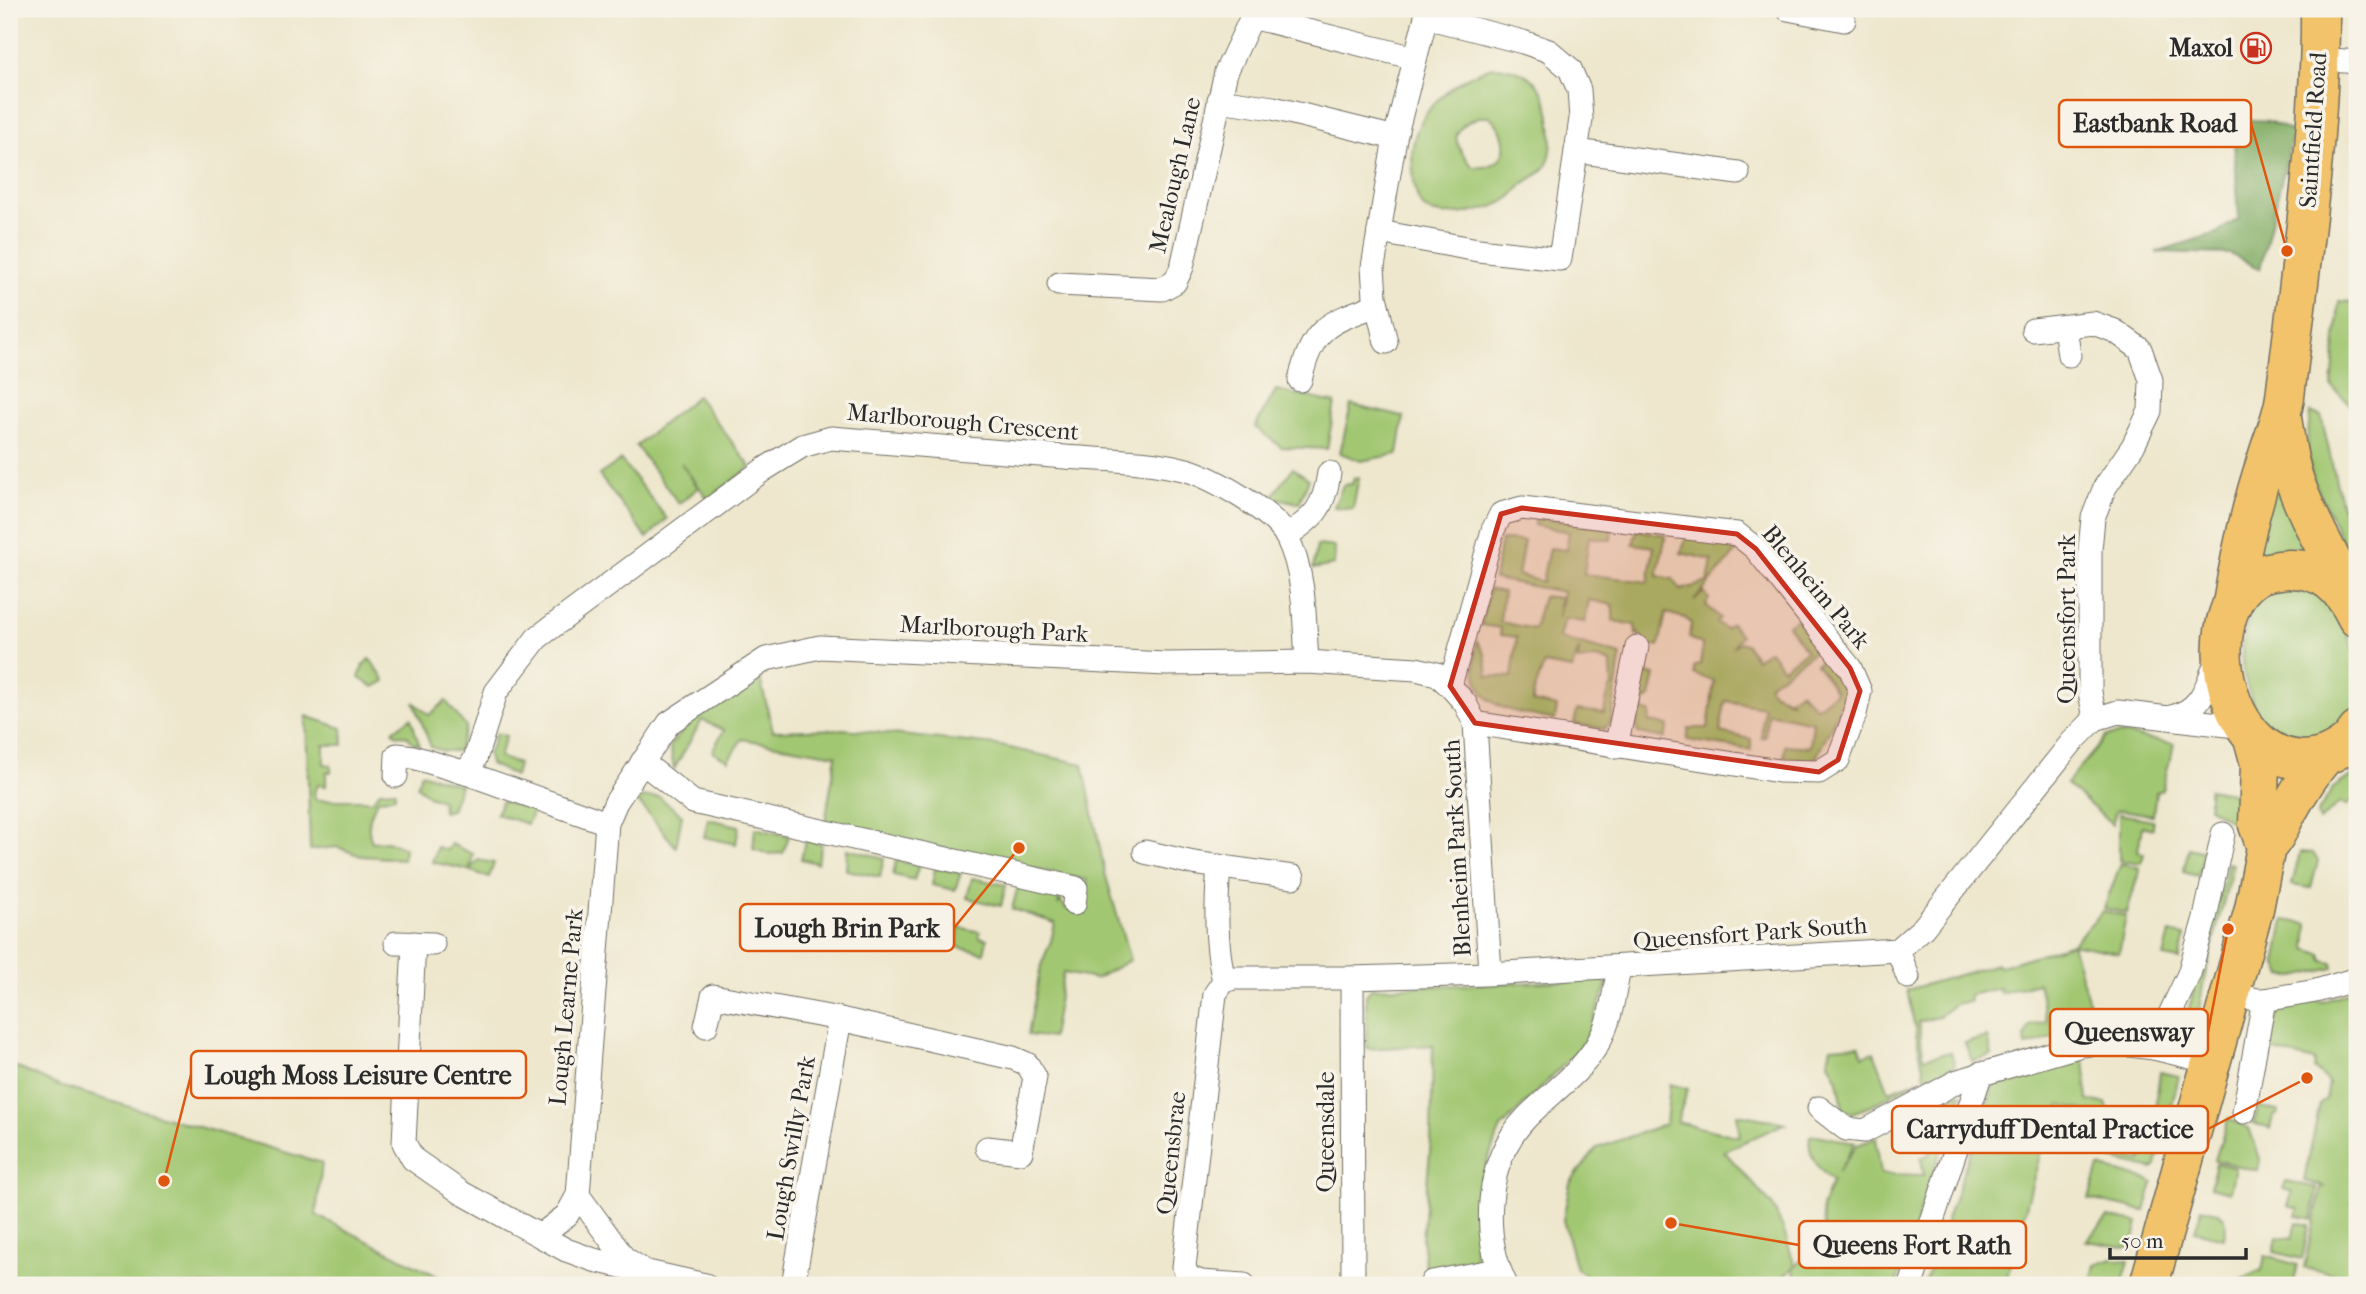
<svg xmlns="http://www.w3.org/2000/svg" width="2366" height="1294" font-family="'IM FELL French Canon',serif">
	<rect width="100%" height="100%" fill="#f7f3e8"/>
	<filter id="ink" filterUnits="userSpaceOnUse"><feTurbulence type="fractalNoise" baseFrequency=".0143" numOctaves="2"/><feDisplacementMap in="SourceGraphic" scale="14" xChannelSelector="R" yChannelSelector="G"/><feConvolveMatrix kernelMatrix="1 2 1 2 8 2 1 2 1" color-interpolation-filters="sRGB"/></filter>
	<filter id="wash" filterUnits="userSpaceOnUse"><feTurbulence type="fractalNoise" baseFrequency=".00686" numOctaves="4" result="noise"/><feDisplacementMap in="SourceGraphic" scale="28" xChannelSelector="R" yChannelSelector="G"/><feGaussianBlur stdDeviation="1.57" result="paint"/><feColorMatrix in="noise" values="0 0 0 0 0 0 0 0 0 0 0 0 0 0 0 0 0 1.4 0 .05"/><feComposite in="paint" operator="in"/></filter>
	<g filter="url(#wash)">
		<rect width="100%" height="100%" fill="#eee7cd"/>
		<g fill="#a2c772" stroke="#66794e" stroke-width="2" fill-rule="evenodd">
			<path d="M 1492,67 C 1500,68 1511,67 1518,71 C 1528,75 1537,82 1542,91 C 1551,107 1556,147 1547,164 C 1543,173 1531,178 1523,184 C 1518,189 1514,195 1508,199 C 1492,211 1451,218 1431,212 C 1418,208 1416,194 1414,182 C 1413,171 1411,157 1413,145 C 1420,106 1457,78 1492,67 ZM 1479,117 L 1490,117 C 1513,137 1509,171 1473,167 C 1455,146 1445,130 1479,117 Z"/>
			<polygon points="2339,301 2357,303 2357,411 2332,387"/>
			<polygon points="1276,390 1335,403 1327,449 1281,447 1255,427"/>
			<polygon points="697,396 751,467 708,499 681,463 698,488 679,504 636,446"/>
			<polygon points="1351,405 1404,417 1398,454 1361,461 1340,453"/>
			<polygon points="2310,412 2321,416 2353,554 2357,562 2357,574 2312,476 2307,448"/>
			<polygon points="621,460 667,519 647,538 599,475"/>
			<polygon points="1293,468 1309,479 1299,503 1272,497"/>
			<polygon points="1359,477 1353,509 1334,507 1343,485 1352,484 1354,478"/>
			<polygon points="2278,488 2320,556 2252,560 2272,490"/>
			<path d="M 1535,518 L 1612,527 L 1611,540 L 1589,537 L 1584,574 L 1648,582 L 1654,547 L 1633,544 L 1637,530 L 1666,535 L 1657,576 L 1673,579 L 1681,590 L 1708,582 L 1712,560 L 1681,553 L 1686,537 L 1743,544 L 1694,601 L 1704,592 L 1709,599 L 1706,605 L 1720,618 L 1716,622 L 1725,629 L 1731,624 L 1741,635 L 1733,647 L 1740,642 L 1746,644 L 1756,659 L 1769,650 L 1783,668 L 1806,651 L 1788,625 L 1797,619 L 1819,648 L 1768,685 L 1773,692 L 1793,703 L 1788,699 L 1800,691 L 1816,708 L 1836,692 L 1816,664 L 1827,656 L 1835,667 L 1847,693 L 1816,758 L 1809,761 L 1784,757 L 1785,745 L 1810,747 L 1813,722 L 1768,713 L 1765,737 L 1761,738 L 1764,707 L 1725,701 L 1720,732 L 1751,739 L 1751,750 L 1687,740 L 1689,728 L 1708,728 L 1714,681 L 1694,674 L 1694,667 L 1701,664 L 1702,644 L 1689,638 L 1691,623 L 1685,618 L 1666,613 L 1659,646 L 1648,646 L 1638,633 L 1636,635 L 1635,625 L 1613,621 L 1613,605 L 1589,600 L 1585,622 L 1564,619 L 1559,638 L 1621,655 L 1611,722 L 1605,729 L 1574,724 L 1577,710 L 1604,713 L 1609,690 L 1612,686 L 1611,663 L 1596,658 L 1578,661 L 1579,649 L 1572,669 L 1544,664 L 1533,695 L 1533,702 L 1557,707 L 1555,720 C 1502,709 1466,708 1477,641 L 1485,654 L 1488,676 L 1512,677 L 1517,637 L 1500,635 L 1501,628 L 1481,625 L 1489,589 L 1503,592 L 1500,622 L 1534,629 L 1543,596 L 1560,598 L 1558,619 L 1563,592 L 1494,579 L 1501,540 L 1524,541 L 1518,575 L 1542,582 L 1549,548 L 1566,550 L 1569,532 L 1534,525 Z"/>
			<polygon points="1317,545 1335,547 1334,565 1313,569"/>
			<path d="M 2303,586 L 2333,601 L 2357,657 L 2357,707 L 2349,726 L 2319,742 L 2285,738 L 2262,725 C 2256,710 2249,695 2245,679 C 2236,650 2246,595 2281,587 C 2288,585 2296,586 2303,586 Z"/>
			<polygon points="370,659 385,681 374,687 359,678 363,665"/>
			<polygon points="1642,673 1655,675 1650,697 1642,703 1644,711 1650,712 1649,722 1668,725 1665,738 1638,733 1636,725"/>
			<polygon points="759,674 773,731 844,729 996,745 1083,764 1105,873 1130,960 1095,979 1063,973 1052,1038 1028,1035 1041,965 1051,941 1055,923 1012,909 1018,886 1060,895 1058,905 1061,901 1066,909 1084,911 1087,880 825,823 836,755 742,739 728,760 712,751 724,730 702,720 674,769 670,745 696,717"/>
			<polygon points="446,701 466,727 458,751 443,751 431,747 414,702 429,715"/>
			<path d="M 306,716 L 342,728 L 343,745 L 324,745 L 324,764 L 331,765 L 331,772 L 326,772 L 326,786 L 318,785 C 314,790 313,794 316,800 L 366,800 L 372,801 L 380,791 L 395,790 L 395,796 L 378,800 C 370,813 365,827 372,842 L 387,841 L 404,848 L 403,859 L 361,856 L 337,847 L 310,850 Z"/>
			<polygon points="411,718 419,744 414,744 407,736 395,734 393,731"/>
			<polygon points="496,733 506,736 499,757 518,764 515,776 490,764 488,755"/>
			<polygon points="2122,734 2174,744 2162,790 2156,792 2153,815 2121,810 2116,811 2112,824 2066,784 2107,736"/>
			<polygon points="2357,772 2357,797 2346,806 2341,802 2319,821 2317,814 2333,788"/>
			<polygon points="421,773 460,785 451,810 443,812 442,800 430,797 417,786"/>
			<polygon points="2209,789 2238,794 2238,814 2233,823 2209,807"/>
			<polygon points="659,797 682,815 676,847 635,798"/>
			<polygon points="502,801 534,810 527,824 496,814"/>
			<polygon points="2119,814 2153,820 2153,829 2142,826 2138,851 2144,854 2141,863 2119,860"/>
			<polygon points="708,819 739,826 736,844 704,837"/>
			<polygon points="755,828 789,836 783,853 769,854 753,849"/>
			<polygon points="806,840 822,844 817,863 801,859"/>
			<polygon points="451,844 473,854 470,869 478,860 494,863 489,878 469,870 432,862 437,847 447,850"/>
			<polygon points="2189,848 2204,852 2198,876 2183,872"/>
			<polygon points="847,849 884,858 880,877 846,870"/>
			<polygon points="2300,852 2313,853 2318,861 2311,888 2292,885"/>
			<polygon points="896,861 919,865 914,880 893,875"/>
			<polygon points="2121,863 2140,868 2127,913 2104,908"/>
			<polygon points="2228,863 2233,864 2205,975 2195,1031 2193,1038 2178,1036 2179,1027 2189,1009"/>
			<polygon points="935,868 961,873 955,890 932,885"/>
			<polygon points="972,878 1006,885 1001,906 967,898"/>
			<polygon points="2103,911 2126,916 2119,953 2072,944 2096,1026 2064,1035 2064,1022 2073,1021 2070,1012 2050,1017 2055,1037 2026,1046 2025,1037 2029,1026 2047,1021 2038,983 2000,993 1999,988 1969,995 1970,1001 1955,1004 1938,1017 1918,1022 1924,1058 1951,1052 1955,1066 1925,1077 1907,990 1997,964 1998,967 2072,944"/>
			<polygon points="2284,920 2308,924 2306,949 2321,954 2323,961 2333,963 2334,968 2295,977 2282,975 2276,963"/>
			<polygon points="959,927 980,932 979,937 987,939 984,953 957,947"/>
			<polygon points="2170,933 2185,936 2179,960 2164,957"/>
			<polygon points="1602,980 1607,984 1587,1037 1577,1051 1501,1128 1488,1159 1478,1210 1475,1261 1426,1269 1422,1239 1431,1140 1433,1045 1367,1049 1366,995 1372,988"/>
			<polygon points="2357,989 2357,1200 2352,1203 2357,1213 2357,1278 2304,1268 2321,1188 2326,1187 2304,1181 2320,1104 2326,1100 2329,1083 2314,1069 2315,1061 2270,1050 2273,1026 2279,1010 2291,1004 2313,999 2323,1002"/>
			<polygon points="1987,1037 1992,1055 1972,1061 1965,1043"/>
			<polygon points="1858,1045 1863,1056 1874,1052 1889,1091 1919,1080 1871,1106 1852,1113 1843,1108 1838,1080 1828,1060 1831,1047"/>
			<polygon points="2084,1059 2088,1101 2106,1103 2110,1116 2061,1105 2044,1140 2005,1285 1924,1285 1993,1087 1998,1081 2007,1078"/>
			<polygon points="9,1064 59,1086 322,1163 316,1215 455,1285 9,1285"/>
			<polygon points="2160,1072 2179,1076 2166,1129 2153,1126"/>
			<path d="M 1670,1084 L 1688,1089 L 1677,1122 L 1740,1137 L 1737,1114 L 1786,1123 L 1724,1151 L 1772,1205 L 1783,1228 L 1795,1266 L 1807,1255 L 1826,1247 L 1822,1207 L 1832,1181 C 1818,1169 1807,1155 1810,1136 L 1817,1135 L 1855,1143 L 1838,1172 L 1857,1145 L 1876,1138 L 1881,1174 L 1924,1175 L 1921,1158 L 1930,1154 L 1925,1132 L 1916,1116 L 1956,1094 L 1962,1094 L 1932,1175 L 1896,1285 L 1795,1285 L 1794,1267 L 1779,1281 L 1770,1285 L 1600,1285 L 1576,1269 L 1563,1220 L 1570,1183 L 1597,1148 L 1666,1124 Z"/>
			<polygon points="2259,1107 2278,1111 2277,1115 2273,1116 2270,1129 2253,1123"/>
			<polygon points="2062,1118 2089,1125 2084,1146 2141,1161 2152,1136 2162,1139 2156,1166 2153,1169 2045,1143"/>
			<polygon points="2228,1119 2249,1128 2260,1159 2258,1171 2215,1160"/>
			<polygon points="2216,1163 2235,1168 2230,1192 2210,1187"/>
			<polygon points="2099,1167 2148,1180 2153,1183 2145,1211 2089,1199"/>
			<polygon points="2286,1181 2317,1188 2312,1219 2297,1216 2299,1209 2288,1206 2292,1192 2283,1189"/>
			<path d="M 2202,1208 C 2224,1214 2230,1214 2224,1238 L 2195,1231 Z"/>
			<polygon points="2108,1217 2138,1222 2132,1248 2086,1241"/>
			<polygon points="2297,1222 2309,1225 2302,1259 2274,1252 2277,1237 2292,1239"/>
			<polygon points="2265,1256 2298,1265 2293,1285 2239,1285 2241,1280 2262,1270"/>
			<polygon points="2112,1259 2129,1261 2122,1285 2090,1285 2095,1265"/>
		</g>
		<polygon fill="#81ac64" stroke="#566c48" stroke-width="2" points="2221,118 2269,121 2293,132 2260,269 2230,254 2156,252 2217,233 2239,218 2234,143"/>
	</g>
	<g filter="url(#ink)">
		<g fill="none" stroke-linecap="round" stroke-linejoin="round">
			<g stroke="#6f6d64" stroke-width="25">
				<g id="street">
					<polyline points="1788,9 1844,20"/>
					<polyline points="1252,17 1415,58"/>
					<polyline points="2320,59 2357,62"/>
					<polyline points="1219,100 1273,108 1395,138"/>
					<polyline points="1576,151 1738,173"/>
					<polyline points="1379,232 1478,250 1560,259 1581,119 1579,90 1570,69 1549,51 1523,42 1426,17"/>
					<polyline points="1059,284 1162,289 1175,282 1182,267 1226,72 1252,17 1254,9"/>
					<polyline points="2065,327 2069,355"/>
					<polyline points="2033,330 2093,323 2115,331 2140,349 2151,380 2150,411 2133,446 2105,487 2093,518 2090,550 2090,692 2095,719"/>
					<polyline points="1386,342 1375,297 1373,267 1395,138 1428,9"/>
					<path d="M 1300,380 C 1313,327 1327,323 1377,305"/>
					<path d="M 1286,536 C 1315,517 1324,508 1329,473"/>
					<polyline points="1450,686 1493,530 1501,514 1522,508 1737,534 1756,549 1850,668 1860,691 1855,714 1838,760 1819,772 1779,771 1475,723"/>
					<path d="M 2171,717 C 2204,710 2207,683 2219,655"/>
					<polyline points="1616,747 1637,647"/>
					<polyline points="642,762 693,802 1076,888 1074,904"/>
					<path d="M 466,773 L 475,759 L 496,692 L 537,638 L 763,470 L 802,446 L 831,438 C 909,445 987,451 1065,457 C 1103,460 1149,460 1187,470 C 1213,478 1274,512 1287,537 C 1306,576 1304,620 1307,662"/>
					<polyline points="396,776 397,755 413,757 466,773 607,823"/>
					<polyline points="1145,852 1193,863 1293,877"/>
					<path d="M 1219,866 C 1216,905 1215,943 1224,981"/>
					<polyline points="396,943 433,944"/>
					<polyline points="414,943 404,1143 413,1159 462,1193 566,1250 594,1260 705,1285"/>
					<polyline points="1898,950 1908,977"/>
					<polyline points="1352,978 1353,1285"/>
					<polyline points="1224,981 1234,978 1352,978 1487,974 1898,950 1923,928 2072,742 2095,719 2118,712 2244,727"/>
					<polyline points="1224,981 1215,994 1184,1267 1188,1277 1201,1282 1244,1285"/>
					<polyline points="2231,993 2257,1000 2264,1000 2316,991 2357,979"/>
					<polyline points="706,1026 713,996 840,1019"/>
					<polyline points="2154,1048 2189,974 2205,918 2223,834"/>
					<polyline points="1819,1108 1846,1129 1865,1131 1958,1081 2082,1045 2106,1042 2154,1048 2211,1062"/>
					<polyline points="2244,1112 2264,1000"/>
					<polyline points="578,1195 624,1258 641,1269"/>
					<polyline points="541,1235 567,1215 578,1195 607,823 616,802 669,723 766,659 820,647 1166,664 1307,662 1416,669 1437,674 1450,686 1465,703 1475,723 1490,973"/>
					<polyline points="1432,1282 1498,1270"/>
					<polyline points="793,1285 840,1019 1013,1058 1027,1064 1035,1077 1021,1152 987,1148"/>
					<path d="M 1506,1285 C 1481,1234 1485,1161 1526,1118 C 1549,1094 1580,1074 1597,1045 C 1611,1022 1614,993 1619,968"/>
					<polyline points="1911,1285 1981,1073"/>
				</g>
			</g>
			<g stroke="#6f6d64" stroke-width="41">
				<g id="highway">
					<path d="M 2282,418 C 2286,441 2288,465 2297,487 C 2310,524 2333,558 2347,595"/>
					<path d="M 2232,604 C 2240,555 2251,506 2267,458 C 2273,437 2282,419 2285,397 C 2300,267 2321,139 2320,9"/>
					<path d="M 2357,618 C 2342,587 2324,568 2288,569 C 2278,570 2267,571 2257,576 C 2192,614 2224,771 2313,759 C 2330,756 2348,746 2357,731"/>
					<path d="M 2266,847 C 2278,836 2281,822 2289,809 C 2299,791 2310,773 2323,758"/>
					<polyline points="2149,1285 2254,909 2266,847 2258,825 2260,764 2253,738"/>
				</g>
			</g>
			<use href="#street" stroke="#fff" stroke-width="23"/>
			<use href="#highway" stroke="#f2c36a" stroke-width="38"/>
		</g>
	</g>
	<path fill="#c8321e" fill-opacity="0.2" stroke="#c8321e" stroke-width="5" stroke-linejoin="round" d="M 1522,508 L 1737,534 L 1756,549 L 1850,668 L 1860,691 L 1838,760 L 1819,772 L 1475,723 L 1450,686 L 1501,514 Z"/>
	<defs>
		<g id="fuel-ring" transform="scale(1.575)"><circle r="9.5" fill="#f7f3e8" stroke="#c8321e" stroke-width="1.5"/><path d="M-5.5-6h7V0h2V4h1.3V-2.5L3-4.5l.8-.8L6-3V5H2.5V1h-1V6h-7ZM-4.2-4.7v3.2H.2V-4.7Z" fill="#c8321e"/></g>
	</defs>
	<g fill-rule="evenodd">
		<use href="#fuel-ring" x="2256" y="48"/>
	</g>
	<g text-anchor="middle" stroke-width="7" stroke-linejoin="round" paint-order="stroke">
		<g font-size="24" font-weight="bold" fill="#2b2b2b" stroke="#f7f3e8" text-anchor="end">
			<text x="2233" y="56">Maxol</text>
		</g>
		<g font-size="24" fill="#2b2b2b" stroke="#f7f3e8">
			<text transform="translate(2313 130) rotate(-86)" y="8">Saintfield Road</text>
			<text transform="translate(1175 175) rotate(-77)" y="8">Mealough Lane</text>
			<text transform="translate(963 422) rotate(5)" y="8">Marlborough Crescent</text>
			<text transform="translate(1816 587) rotate(50)" y="8">Blenheim Park</text>
			<text transform="translate(2067 619) rotate(-90)" y="8">Queensfort Park</text>
			<text transform="translate(994 629) rotate(3)" y="8">Marlborough Park</text>
			<text transform="translate(1457 848) rotate(-93)" y="8">Blenheim Park South</text>
			<text transform="translate(1750 933) rotate(-4)" y="8">Queensfort Park South</text>
			<text transform="translate(566 1007) rotate(-85)" y="8">Lough Learne Park</text>
			<text transform="translate(1326 1132) rotate(-90)" y="8">Queensdale</text>
			<text transform="translate(791 1148) rotate(-80)" y="8">Lough Swilly Park</text>
			<text transform="translate(1171 1153) rotate(-84)" y="8">Queensbrae</text>
		</g>
	</g>
	<path fill="none" stroke="#df570e" stroke-width="2.5" d="M2287 251L2251 123M1019 848L954 928M2228 929L2208 1032M164 1181L191 1075M2307 1078L2208 1129M1671 1223L1799 1245"/>
	<g fill="#df570e" stroke="#f7f3e8" stroke-width="2.5">
		<circle cx="2287" cy="251" r="7"/>
		<circle cx="1019" cy="848" r="7"/>
		<circle cx="2228" cy="929" r="7"/>
		<circle cx="164" cy="1181" r="7"/>
		<circle cx="2307" cy="1078" r="7"/>
		<circle cx="1671" cy="1223" r="7"/>
	</g>
	<g fill="#f7f3e8" stroke="#df570e" stroke-width="2.5">
		<rect x="2059" y="100" width="192" height="47" rx="7"/>
		<rect x="740" y="904" width="214" height="47" rx="7"/>
		<rect x="2050" y="1009" width="158" height="47" rx="7"/>
		<rect x="191" y="1051" width="335" height="47" rx="7"/>
		<rect x="1892" y="1106" width="316" height="47" rx="7"/>
		<rect x="1799" y="1221" width="227" height="47" rx="7"/>
	</g>
	<g font-size="26" text-anchor="middle" font-weight="bold" fill="#2b2b2b">
		<text x="2155" y="132">Eastbank Road</text>
		<text x="847" y="937">Lough Brin Park</text>
		<text x="2129" y="1041">Queensway</text>
		<text x="358" y="1084">Lough Moss Leisure Centre</text>
		<text x="2050" y="1138">Carryduff Dental Practice</text>
		<text x="1912" y="1254">Queens Fort Rath</text>
	</g>
	<rect width="2366" height="1294" fill="none" stroke="#f7f3e8" stroke-width="35"/>
	<path d="M2110 1248v10h136v-10" fill="none" stroke="#2b2b2b" stroke-width="3.5"/>
	<text x="2121" y="1248" font-size="21" fill="#2b2b2b" stroke="#f7f3e8" stroke-width="5" paint-order="stroke">50 m</text>
</svg>
